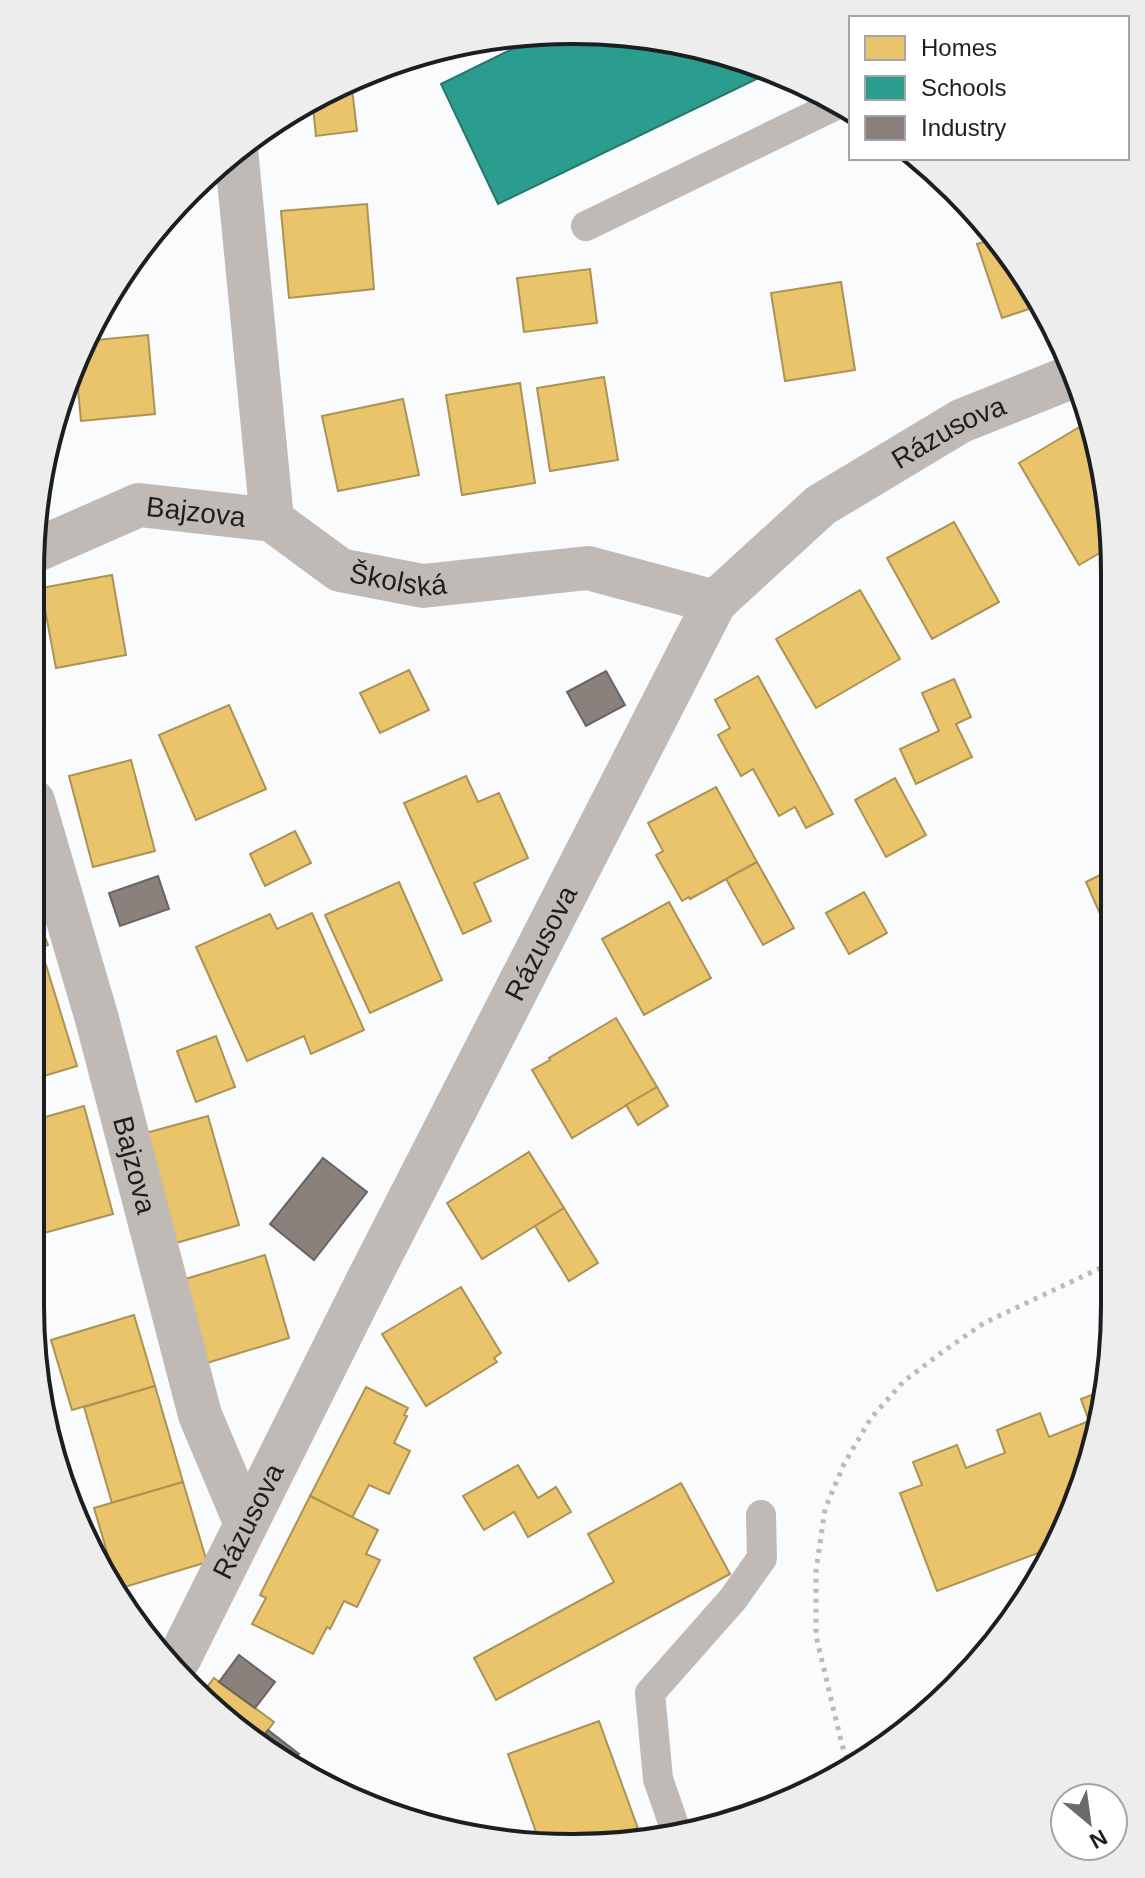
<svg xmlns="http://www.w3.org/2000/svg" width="1145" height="1878" font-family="Arial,sans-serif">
	<rect width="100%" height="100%" fill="#f9fbfd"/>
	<g fill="#e9c46a" stroke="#ac9254" stroke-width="2">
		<polygon points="351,80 357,131 316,136 312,98"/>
		<polygon points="367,204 374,289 289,298 281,211"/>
		<polygon points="997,238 1043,302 1044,304 1002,318 977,244"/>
		<polygon points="590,269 597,323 524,332 517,278"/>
		<polygon points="841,282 855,370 785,381 771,293"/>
		<polygon points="148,335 155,414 81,421 75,358 85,341"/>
		<polygon points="604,377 618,460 550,471 537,388"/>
		<polygon points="520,383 535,483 462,495 446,395"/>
		<polygon points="403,399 419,475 338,491 322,416"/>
		<polygon points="1086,423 1094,436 1114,537 1114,545 1079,565 1019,463"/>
		<polygon points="954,522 999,602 932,639 887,558"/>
		<polygon points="112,575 126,655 56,668 41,588"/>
		<polygon points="860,590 900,659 816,708 776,639"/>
		<polygon points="409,670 429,710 380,733 360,693"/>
		<polygon points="758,676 833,814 806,828 795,807 779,816 753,769 741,776 718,735 730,728 715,700"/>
		<polygon points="954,679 971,717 956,724 972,757 916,784 900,749 939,731 922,693"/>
		<polygon points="229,705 266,789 196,820 159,735"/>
		<polygon points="131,760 155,851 93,867 69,776"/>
		<polygon points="466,776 478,802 499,793 528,858 474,883 491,921 463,934 404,803"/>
		<polygon points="895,778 926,835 886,857 855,800"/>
		<polygon points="716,787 757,862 690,899 689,897 682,901 656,855 663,851 648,823"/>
		<polygon points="295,831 311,863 265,886 250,854"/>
		<polygon points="757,862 794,928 763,945 726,879"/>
		<polygon points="1112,869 1112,911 1101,916 1086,882"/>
		<polygon points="399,882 442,980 370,1013 325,915"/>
		<polygon points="864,892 887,933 849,954 826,913"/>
		<polygon points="32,902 48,945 32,951"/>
		<polygon points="669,902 711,978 644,1015 602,939"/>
		<polygon points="312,913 364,1030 311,1054 304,1036 247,1061 196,947 270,914 277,929"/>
		<polygon points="46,965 77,1066 31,1080 32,970"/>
		<polygon points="616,1018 657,1087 572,1138 532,1070 550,1060 549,1058"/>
		<polygon points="216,1036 235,1087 196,1102 177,1051"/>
		<polygon points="657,1087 668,1106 638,1125 626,1105"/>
		<polygon points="84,1106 113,1214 44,1233 31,1182 31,1121"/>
		<polygon points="208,1116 239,1225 176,1243 146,1133"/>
		<polygon points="529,1152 564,1208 482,1259 447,1203"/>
		<polygon points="564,1208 598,1263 569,1281 535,1226"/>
		<polygon points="30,1228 42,1250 30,1256"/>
		<polygon points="265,1255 289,1338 207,1363 182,1280"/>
		<polygon points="461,1287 501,1353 494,1358 497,1362 426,1406 382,1334"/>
		<polygon points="134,1315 155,1386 72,1410 51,1340"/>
		<polygon points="155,1386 183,1482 112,1503 84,1407"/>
		<polygon points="366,1387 408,1408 404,1415 407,1416 394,1443 410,1451 389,1494 369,1485 352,1518 310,1496"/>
		<polygon points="1107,1389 1074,1513 1054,1547 937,1591 900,1493 922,1485 913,1462 957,1445 966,1468 1005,1453 997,1430 1040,1413 1049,1437 1089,1421 1081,1399"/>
		<polygon points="518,1465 538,1498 556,1487 571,1512 528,1537 514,1512 484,1530 463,1496"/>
		<polygon points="183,1482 207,1562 118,1589 94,1508"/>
		<polygon points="681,1483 730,1574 496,1700 474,1658 614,1582 588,1534"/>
		<polygon points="310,1496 378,1530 366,1554 380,1560 357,1607 344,1601 330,1629 327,1627 313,1654 252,1624 266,1598 260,1595"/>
		<polygon points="214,1678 274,1722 258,1744 243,1736 201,1695"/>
		<polygon points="599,1721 641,1837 572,1848 540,1843 508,1754"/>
	</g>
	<polygon fill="#2a9d8f" stroke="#26776e" stroke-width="2" points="608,31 712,48 773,71 498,204 441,84 545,33"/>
	<g fill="#8a817c" stroke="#696461" stroke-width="2">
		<polygon points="606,671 625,705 586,726 567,692"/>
		<polygon points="158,876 169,909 120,926 109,893"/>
		<polygon points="323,1158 367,1192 314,1260 270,1224"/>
		<polygon points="239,1655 275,1682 255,1708 219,1682"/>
		<polygon points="268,1730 299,1754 292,1763 258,1744"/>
	</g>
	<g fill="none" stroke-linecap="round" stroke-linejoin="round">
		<polyline stroke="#bdbab7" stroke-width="5" stroke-dasharray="4 6" stroke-linecap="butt" points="851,1768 842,1745 816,1636 816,1571 825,1509 844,1464 871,1418 904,1381 941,1353 984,1323 1111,1263"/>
		<g stroke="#c0bab6" stroke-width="30">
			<polyline points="586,226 840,103"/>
			<polyline points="676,1831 658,1779 650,1693 733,1599 762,1558 761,1515"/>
		</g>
		<g stroke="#c0bab6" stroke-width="44">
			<polyline points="236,149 272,520"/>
			<path id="s1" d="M 34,551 L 139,505 L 272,520 L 340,570 L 423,586 L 588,568 L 715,602"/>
			<path id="s2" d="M 33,801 L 97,1019 L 200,1415 L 246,1524"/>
			<path id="s3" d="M 173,1667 L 180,1657 L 367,1282 L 715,602 L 821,505 L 961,421 L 1076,375"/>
		</g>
	</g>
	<g text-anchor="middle" stroke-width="8" stroke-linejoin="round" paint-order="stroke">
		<g font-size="28" fill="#1c1f22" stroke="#fff">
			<text dy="10" stroke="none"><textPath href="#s3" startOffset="1486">Rázusova</textPath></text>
			<text dy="10" stroke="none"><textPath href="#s1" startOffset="172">Bajzova</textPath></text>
			<text dy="10" stroke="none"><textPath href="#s1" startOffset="392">Školská</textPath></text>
			<text dy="10" stroke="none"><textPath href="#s3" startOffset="812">Rázusova</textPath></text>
			<text dy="10" stroke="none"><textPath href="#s2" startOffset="378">Bajzova</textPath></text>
			<text dy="10" stroke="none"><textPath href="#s3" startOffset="164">Rázusova</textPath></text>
		</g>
	</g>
	<path d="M0 0H1145V1878H0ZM572 44H573A528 528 0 0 1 1101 572V1306A528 528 0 0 1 573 1834H572A528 528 0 0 1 44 1306V572A528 528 0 0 1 572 44Z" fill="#ededed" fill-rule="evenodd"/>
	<path fill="none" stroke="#1c1f22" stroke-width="4" d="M572 44H573A528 528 0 0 1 1101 572V1306A528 528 0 0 1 573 1834H572A528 528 0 0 1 44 1306V572A528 528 0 0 1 572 44Z"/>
	<rect x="849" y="16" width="280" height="144" fill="#ffffff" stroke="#a4a5a7" stroke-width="2"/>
	<rect x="865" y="36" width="40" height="24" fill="#e9c46a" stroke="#a4a5a7" stroke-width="2"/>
	<text x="921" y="56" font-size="24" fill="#1c1f22">Homes</text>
	<rect x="865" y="76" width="40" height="24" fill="#2a9d8f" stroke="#a4a5a7" stroke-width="2"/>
	<text x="921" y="96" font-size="24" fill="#1c1f22">Schools</text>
	<rect x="865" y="116" width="40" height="24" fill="#8a817c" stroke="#a4a5a7" stroke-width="2"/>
	<text x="921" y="136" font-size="24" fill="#1c1f22">Industry</text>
	<g transform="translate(1089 1822) rotate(151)"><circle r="38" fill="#ffffff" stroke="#a4a5a7" stroke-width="2"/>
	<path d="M0-6L14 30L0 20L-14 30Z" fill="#696c6f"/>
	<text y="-12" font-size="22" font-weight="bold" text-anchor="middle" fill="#1c1f22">N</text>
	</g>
</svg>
